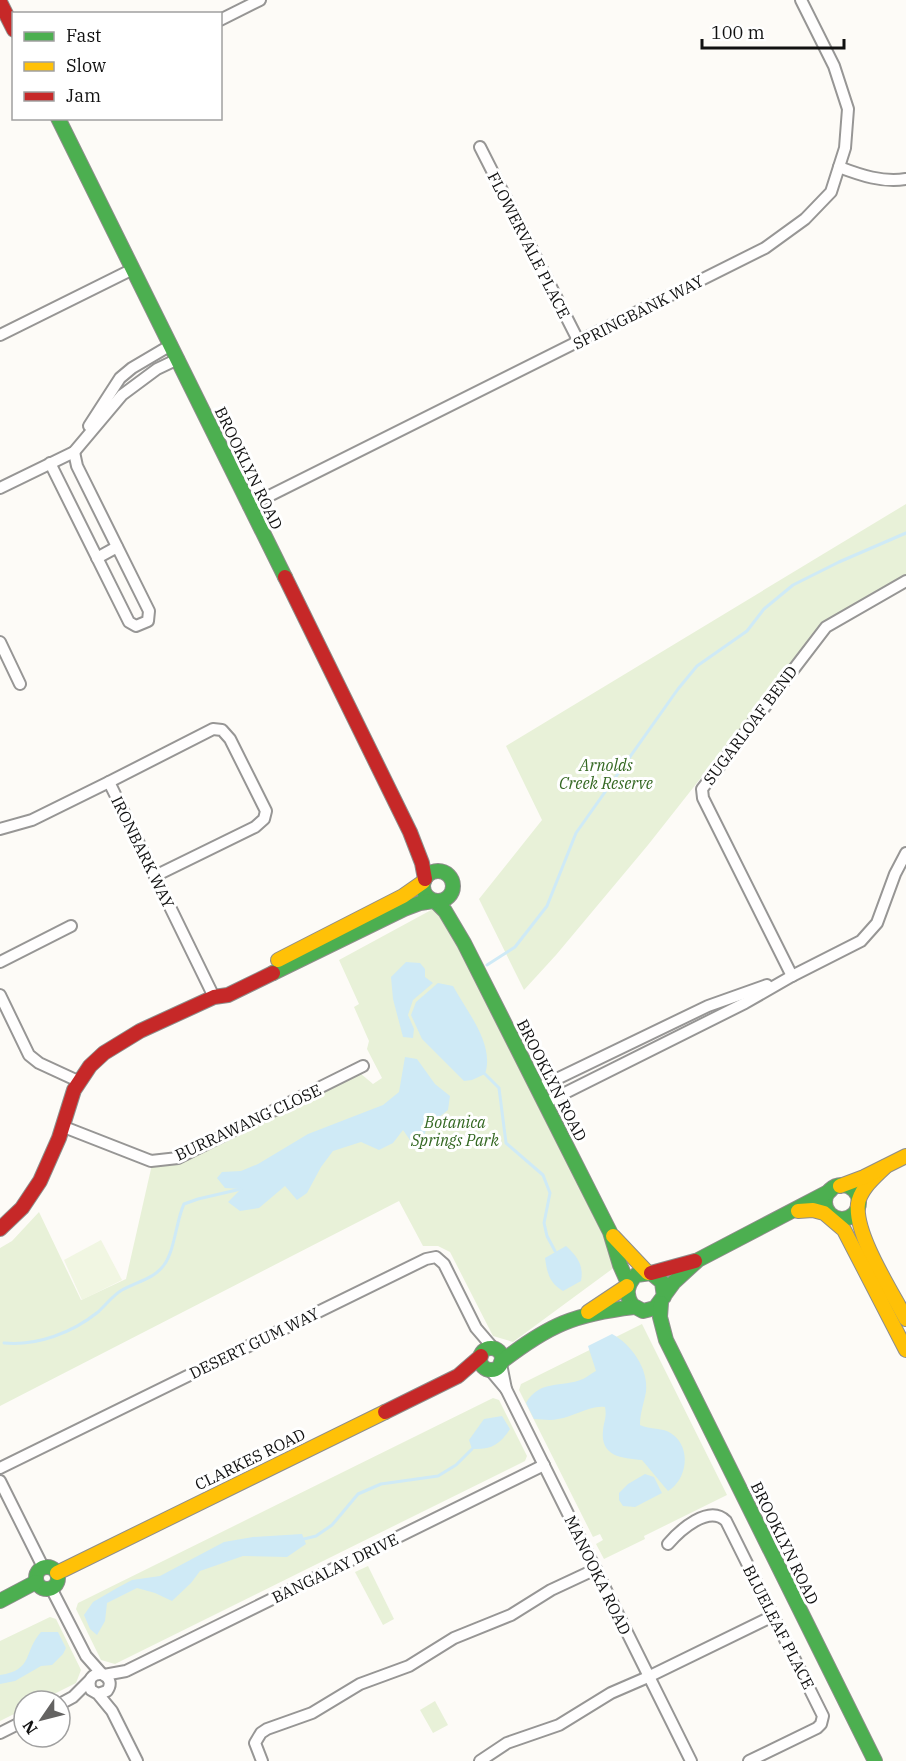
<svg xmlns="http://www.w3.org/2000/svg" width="906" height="1761" font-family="'IBM Plex Serif',serif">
	<rect width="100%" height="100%" fill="#fdfbf7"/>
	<g fill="#e8f1d8">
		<polygon points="906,504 906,576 823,623 648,845 556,955 524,990 479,899 542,820 506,746"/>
		<polygon points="433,909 448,916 623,1261 513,1342 493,1336 450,1252 438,1246 423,1246 399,1201 0,1406 0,1248 12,1241 39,1212 81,1300 126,1279 153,1160 180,1162 360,1073 373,1084 382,1078 367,1049 369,1041 354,1007 359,1004 339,960"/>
		<polygon points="642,1324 727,1495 644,1536 645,1539 604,1559 596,1544 603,1540 600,1534 593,1537 519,1390 521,1384"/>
		<polygon points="493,1398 499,1400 527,1456 525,1461 115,1664 101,1660 76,1609 78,1603"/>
		<polygon points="368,1566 394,1619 383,1625 355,1572"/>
		<polygon points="50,1617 56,1619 81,1670 76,1683 40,1701 24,1701 24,1709 0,1721 0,1641"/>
		<polygon points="435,1701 448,1725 433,1733 420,1710"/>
	</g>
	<polygon fill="#f1f6e2" points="101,1240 122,1280 82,1300 64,1260"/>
	<g fill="#cfeaf6">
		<polygon points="406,962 420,963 425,969 425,977 433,983 413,1000 408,1015 414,1029 413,1038 403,1037 393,999 391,977"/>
		<path d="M 438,983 L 453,986 C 467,1012 495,1044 485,1074 L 472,1080 L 464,1081 L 422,1039 L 411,1015 L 416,1002 Z"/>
		<polygon points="405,1057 417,1059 435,1084 450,1096 448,1110 427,1127 422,1142 412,1143 403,1130 393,1143 379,1150 361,1142 333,1151 321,1167 307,1193 297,1200 285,1186 259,1208 240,1211 228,1202 241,1189 225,1188 217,1178 222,1172 241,1171 258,1164 308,1134 383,1105 399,1092"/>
		<path d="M 566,1246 C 577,1256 584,1265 581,1281 L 563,1291 C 549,1283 547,1272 545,1258 Z"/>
		<path d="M 612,1334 C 631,1344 649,1369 646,1392 C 644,1403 640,1413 640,1425 C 650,1430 663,1427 672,1434 C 692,1448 687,1480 668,1491 L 642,1460 C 622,1458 600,1457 603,1430 C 604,1421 607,1417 605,1407 C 589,1405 574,1417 558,1419 C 550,1421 542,1419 534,1419 L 526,1403 C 540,1379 561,1388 583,1379 C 587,1377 592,1373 596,1371 L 588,1346 Z"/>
		<path d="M 502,1416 L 510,1429 C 500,1445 490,1450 472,1449 L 469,1440 L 484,1419 Z"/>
		<polygon points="645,1474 654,1477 662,1493 635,1507 623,1506 619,1500 619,1493 628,1484"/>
		<polygon points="302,1534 306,1544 287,1557 243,1556 200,1571 191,1583 172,1601 155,1593 137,1588 107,1603 105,1621 97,1635 90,1629 84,1615 93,1602 117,1588 132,1580 160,1576 224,1542 253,1537"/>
		<path d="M 41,1632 L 58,1632 L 66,1648 L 63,1654 L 52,1665 L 41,1666 L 15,1681 L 0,1684 L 0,1675 C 34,1670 23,1652 41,1632 Z"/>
	</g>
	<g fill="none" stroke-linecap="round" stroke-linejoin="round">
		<g stroke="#cfeaf6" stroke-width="3">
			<polyline points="487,965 515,947 547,906 576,833 678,689 697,666 747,631 764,609 793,585 839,562 906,533"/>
			<polyline points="485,1074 499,1088 506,1143 543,1175 550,1193 544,1223 547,1236 555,1251"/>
			<path d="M 4,1343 C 37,1346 72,1333 98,1312 C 106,1305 113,1295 122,1290 C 136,1282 154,1279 164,1265 C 175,1250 176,1221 184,1204 L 198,1199 L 241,1189"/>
			<polyline points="304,1539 316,1536 332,1525 358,1494 381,1484 438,1476 456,1465 472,1449"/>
		</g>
		<g stroke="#979695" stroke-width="14">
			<g id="street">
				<polyline points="220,20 260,0"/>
				<polyline points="480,147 579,342"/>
				<path d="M 839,167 C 860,175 883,183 906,179"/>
				<polyline points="0,335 133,269"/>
				<polyline points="89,426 120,378 132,368 171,345"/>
				<polyline points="50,463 129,622 136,626 148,621 149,611 77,466 74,452"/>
				<polyline points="0,488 74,452 122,395 157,369 178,359"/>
				<polyline points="249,506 765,248 805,219 831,192 845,148 848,109 834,66 801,0"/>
				<polyline points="97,558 117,547"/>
				<polyline points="0,642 20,684"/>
				<polyline points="109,782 213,729 222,730 230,739 266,811 264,819 255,827 155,876"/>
				<polyline points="0,829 32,820 109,782 214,997"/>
				<polyline points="0,962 71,926"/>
				<polyline points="792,976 703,798 702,789 826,627 906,581"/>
				<polyline points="0,995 29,1055 39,1063 78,1081"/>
				<polyline points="538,1088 708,1006 767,985"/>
				<polyline points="545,1103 745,1003 792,976 861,941 877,923 895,874 906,853"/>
				<polyline points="64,1127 151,1161 178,1158 363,1066"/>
				<polyline points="501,1364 506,1389 691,1761"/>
				<polyline points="490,1370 506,1389"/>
				<polyline points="0,1468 426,1259 436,1257 444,1264 476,1328 494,1349"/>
				<polyline points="0,1481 43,1567"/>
				<path d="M 668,1544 C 680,1530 709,1504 726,1521 L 823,1716 L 821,1724 L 817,1728 L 749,1761"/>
				<polyline points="51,1588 86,1656 102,1674"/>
				<polyline points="104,1675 126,1671 544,1465"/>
				<path d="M 98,1694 L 107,1691 C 112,1684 110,1678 102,1674 C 92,1673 87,1680 91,1690 L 98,1694 L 112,1711 L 137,1761"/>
				<polyline points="60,1704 73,1697 90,1680"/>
				<polyline points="0,1733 24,1721"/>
				<polyline points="262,1761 255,1743 261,1733 267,1729 312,1713 360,1684 409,1666 454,1638 511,1615 551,1590 596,1569"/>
				<polyline points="480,1761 507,1743 559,1725 611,1693 648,1677 773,1616"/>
			</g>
		</g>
		<g stroke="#8e8d8b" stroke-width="16">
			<g id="fast">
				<polyline points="58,118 285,577"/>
				<circle cx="438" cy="886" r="15"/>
				<polyline points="435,901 445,911 464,943 610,1232 620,1265 628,1283"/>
				<polyline points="273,973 404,909 420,903 433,901"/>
				<circle cx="842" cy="1202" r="17"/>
				<path d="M 664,1297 L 662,1282 L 651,1273 L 636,1275 C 627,1285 625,1294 632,1305 L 643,1311 L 655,1308 L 674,1282 L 698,1260 L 830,1191"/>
				<polyline points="661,1303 660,1317 666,1340 875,1761"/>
				<circle cx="491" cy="1359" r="11"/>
				<path d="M 501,1362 C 549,1325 574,1314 634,1307"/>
				<circle cx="47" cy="1578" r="11"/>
				<polyline points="0,1601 36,1582"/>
			</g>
		</g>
		<g stroke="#8e8d8b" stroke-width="16">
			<g id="slow">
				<polyline points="278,960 403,896 423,882"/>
				<path d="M 885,1167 C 875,1177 860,1189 858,1204 C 854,1234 892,1292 906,1319"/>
				<polyline points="840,1186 864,1177 906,1156"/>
				<polyline points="798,1211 813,1210 824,1213 844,1230 906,1350"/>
				<polyline points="613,1236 648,1273"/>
				<polyline points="588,1312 627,1286"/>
				<polyline points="57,1573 385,1412"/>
			</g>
		</g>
		<g stroke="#8e8d8b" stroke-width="16">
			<g id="jam">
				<polyline points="0,2 14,30"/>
				<polyline points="285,577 410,832 422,863 425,879"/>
				<polyline points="0,1229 22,1208 40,1181 59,1138 74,1090 90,1066 104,1053 140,1031 214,997 228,995 273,973"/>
				<polyline points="651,1273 695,1261"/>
				<polyline points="385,1412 458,1376 481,1356"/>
			</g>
		</g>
		<use href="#street" stroke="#fffefe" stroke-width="10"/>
		<use href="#fast" stroke="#4caf50" stroke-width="14"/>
		<use href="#slow" stroke="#ffc107" stroke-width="14"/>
		<use href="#jam" stroke="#c62828" stroke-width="14"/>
	</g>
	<g text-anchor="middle" stroke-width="6" stroke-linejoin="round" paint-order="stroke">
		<g font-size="16" fill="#111" stroke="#fff">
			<text transform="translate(529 245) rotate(63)" y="6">FLOWERVALE PLACE</text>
			<text transform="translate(638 312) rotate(-27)" y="6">SPRINGBANK WAY</text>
			<text transform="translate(249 468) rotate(64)" y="6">BROOKLYN ROAD</text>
			<text transform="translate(750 725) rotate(-53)" y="6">SUGARLOAF BEND</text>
			<text transform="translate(143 852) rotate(64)" y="6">IRONBARK WAY</text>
			<text transform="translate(552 1080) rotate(63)" y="6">BROOKLYN ROAD</text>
			<text transform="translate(248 1122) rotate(-25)" y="6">BURRAWANG CLOSE</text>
			<text transform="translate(254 1343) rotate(-26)" y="6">DESERT GUM WAY</text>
			<text transform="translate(250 1459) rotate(-26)" y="6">CLARKES ROAD</text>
			<text transform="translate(785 1543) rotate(64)" y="6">BROOKLYN ROAD</text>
			<text transform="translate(335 1568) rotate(-26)" y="6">BANGALAY DRIVE</text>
			<text transform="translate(598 1575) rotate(64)" y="6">MANOOKA ROAD</text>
			<text transform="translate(779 1627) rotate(63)" y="6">BLUELEAF PLACE</text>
		</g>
		<g font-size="16" font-style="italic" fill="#346822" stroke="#fff">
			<text x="606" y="771">Arnolds<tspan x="606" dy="18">Creek Reserve</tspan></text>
			<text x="455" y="1128">Botanica<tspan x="455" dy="18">Springs Park</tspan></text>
		</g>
	</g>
	<rect x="12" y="12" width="210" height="108" fill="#ffffff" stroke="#a0a0a0" stroke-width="1.5"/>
	<rect x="24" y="32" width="30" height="9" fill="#4caf50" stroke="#a0a0a0" stroke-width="1.5"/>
	<text x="66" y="42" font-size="18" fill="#111111">Fast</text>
	<rect x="24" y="62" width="30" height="9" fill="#ffc107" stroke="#a0a0a0" stroke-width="1.5"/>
	<text x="66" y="72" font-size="18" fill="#111111">Slow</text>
	<rect x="24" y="92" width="30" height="9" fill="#c62828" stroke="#a0a0a0" stroke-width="1.5"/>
	<text x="66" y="102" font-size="18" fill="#111111">Jam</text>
	<g transform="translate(42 1719) rotate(235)"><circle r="28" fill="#ffffff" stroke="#a0a0a0" stroke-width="1.5"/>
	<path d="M0-4.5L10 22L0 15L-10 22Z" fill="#646362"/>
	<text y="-9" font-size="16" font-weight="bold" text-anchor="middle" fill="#111111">N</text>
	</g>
	<path d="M702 39v9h142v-9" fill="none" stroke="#111111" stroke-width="3"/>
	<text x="711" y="39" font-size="18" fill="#111111" stroke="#ffffff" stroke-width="4.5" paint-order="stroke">100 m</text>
</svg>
